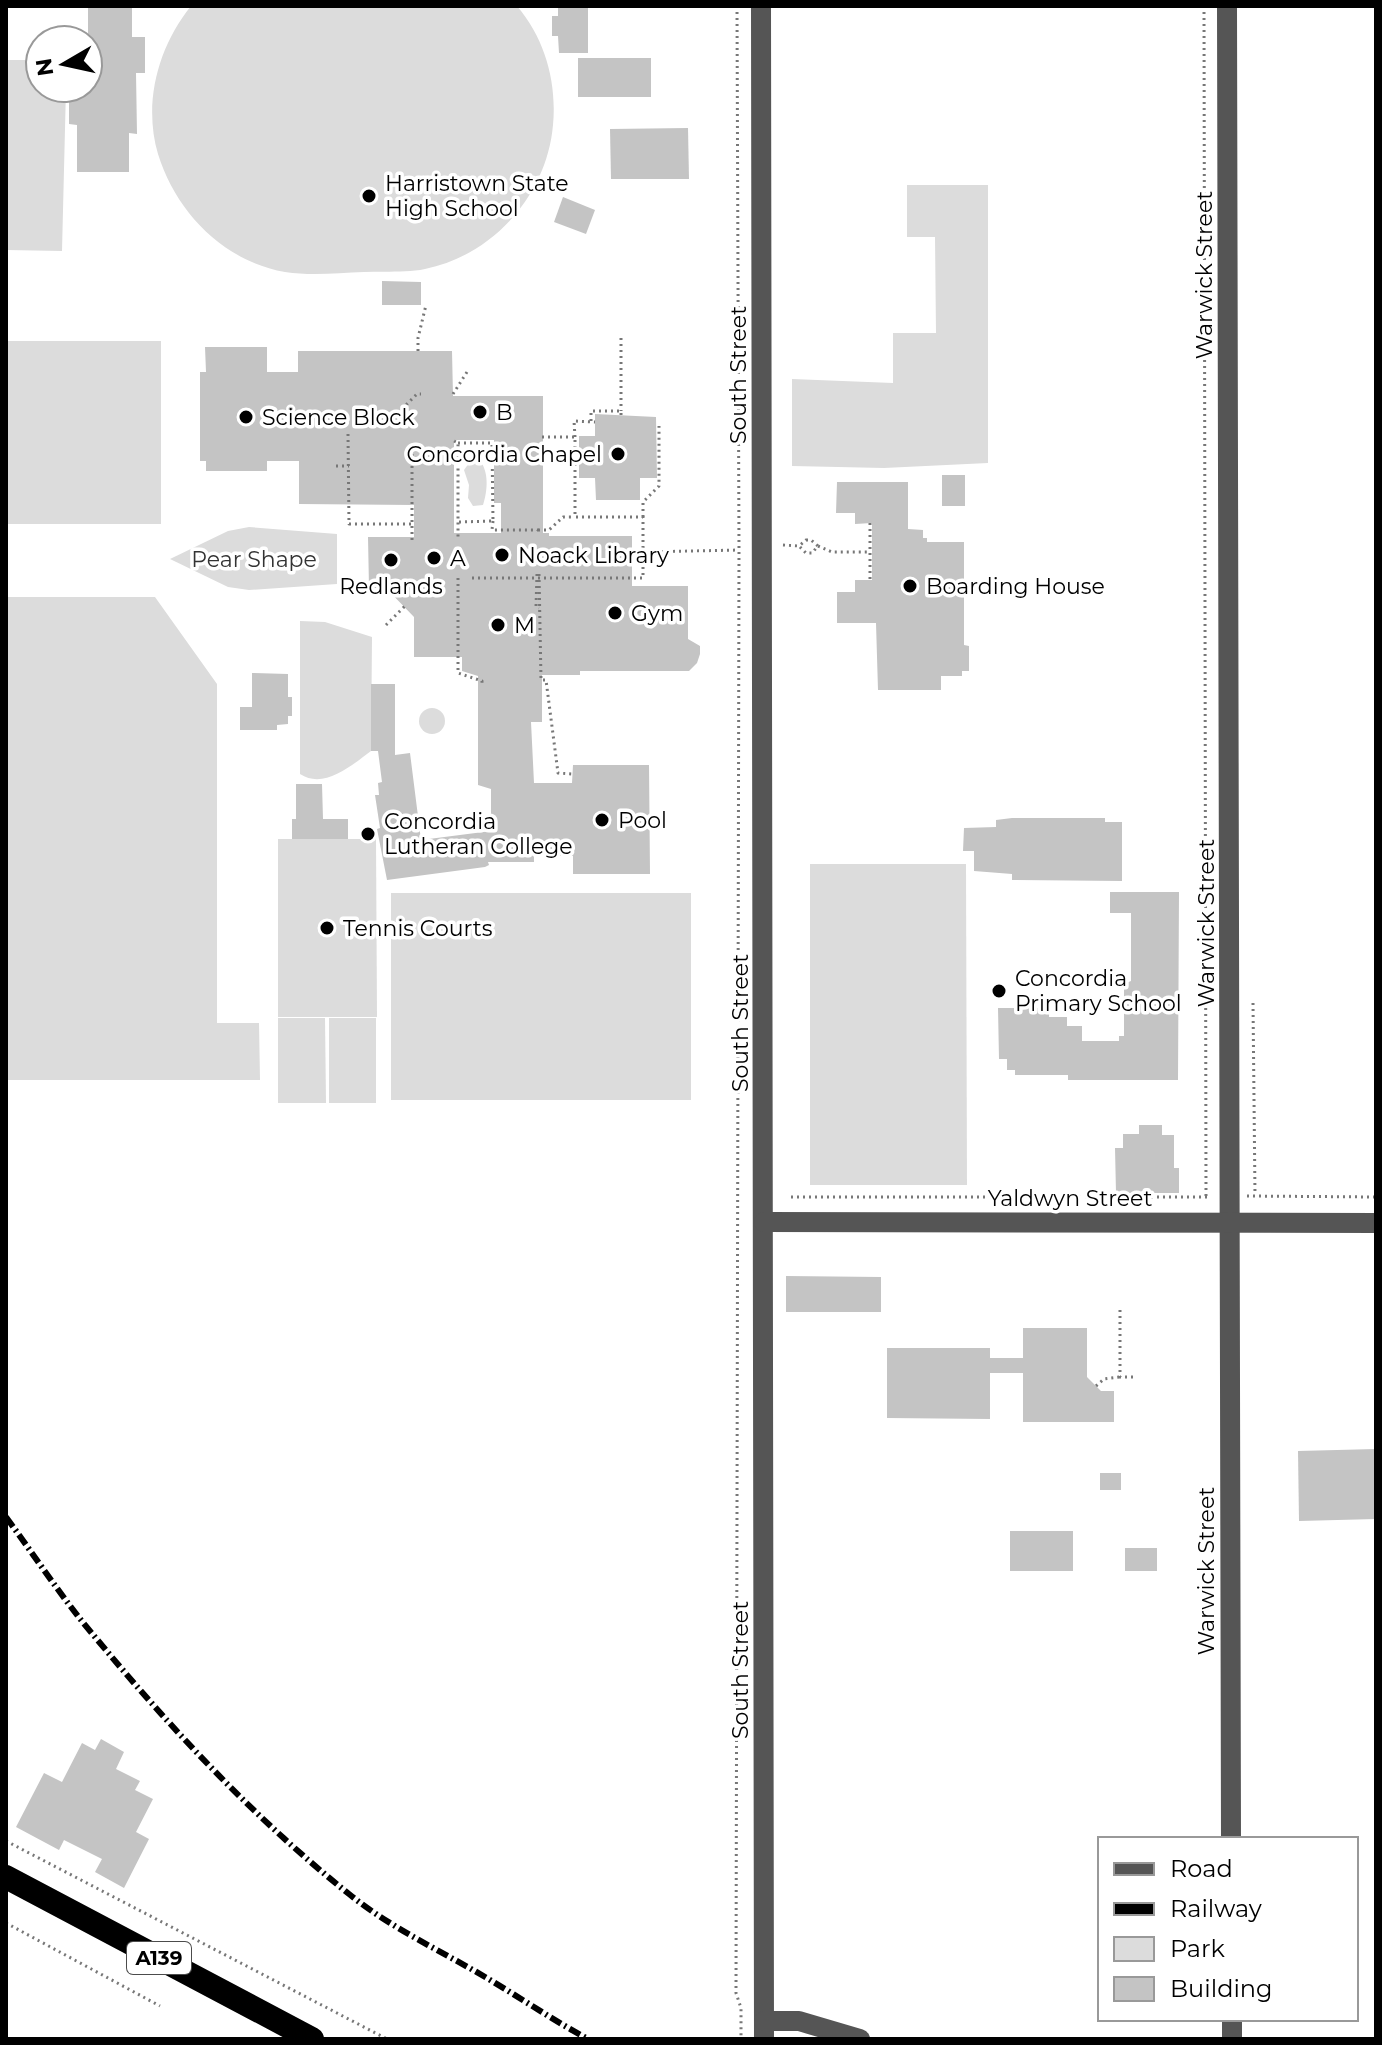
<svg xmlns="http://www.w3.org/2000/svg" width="1382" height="2045" font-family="Montserrat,sans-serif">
	<rect width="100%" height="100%" fill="#fff"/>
	<g fill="#dcdcdc">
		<path d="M 191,6 L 517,6 C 545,39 557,82 553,125 C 547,194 494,255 425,269 C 406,273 384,271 364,272 C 338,273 311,276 285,272 C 223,261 176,212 158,154 C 143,103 158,47 191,6 Z"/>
		<polygon points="6,60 40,60 40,88 66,88 62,251 6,250"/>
		<polygon points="907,185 988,185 988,463 884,468 792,466 792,379 893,383 893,333 936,333 935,237 907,237"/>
		<rect x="6" y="341" width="155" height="183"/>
		<path d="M 472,459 L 479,459 C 489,471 488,490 483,505 L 473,506 L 468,498 L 469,485 L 464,470 Z"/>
		<polygon points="249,527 337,534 337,584 249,590 228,587 170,559 228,531"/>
		<polygon points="6,597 155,597 217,684 217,1023 259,1023 260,1080 6,1080"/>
		<path d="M 300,621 L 325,622 L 372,637 L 371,751 C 352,765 324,790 300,774 Z"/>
		<circle cx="432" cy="721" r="13"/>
		<polygon points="278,839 376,839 377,1017 278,1017"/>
		<polygon points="810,864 966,864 967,1185 810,1185"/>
		<rect x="391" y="893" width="300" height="207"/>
		<polygon points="278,1018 325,1018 326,1103 278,1103"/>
		<rect x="329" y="1018" width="47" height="85"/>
	</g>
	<g fill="#c4c4c4" fill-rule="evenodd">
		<polygon points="558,6 588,6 588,53 559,53 558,36 552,36 552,16 558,16"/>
		<polygon points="88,7 132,7 132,37 145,37 145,73 136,73 137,134 129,133 129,172 77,172 77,125 69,124 69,88 88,88"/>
		<rect x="578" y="58" width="73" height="39"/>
		<polygon points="688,128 689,179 611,179 610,129"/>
		<polygon points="563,197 595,210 586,234 554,222"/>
		<polygon points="382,281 421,282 421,305 382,305"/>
		<path d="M 205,347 L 267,347 L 267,372 L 298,372 L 298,351 L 452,351 L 453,396 L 543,396 L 543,533 L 549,533 L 549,536 L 632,536 L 632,586 L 688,586 L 688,639 L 700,646 L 700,654 L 697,663 L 689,671 L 580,671 L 580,675 L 542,675 L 542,722 L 531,722 L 534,783 L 572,783 L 573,765 L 649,765 L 650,874 L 573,874 L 573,856 L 534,856 L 534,862 L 488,862 L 489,865 L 485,867 L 387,880 L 377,829 L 380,828 L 375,795 L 379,795 L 378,783 L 382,782 L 378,751 L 371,751 L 371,684 L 395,684 L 395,755 L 410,753 L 421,840 L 491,831 L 491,789 L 478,785 L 478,676 L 462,671 L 462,657 L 414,657 L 414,617 L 386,588 L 369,588 L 368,537 L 414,537 L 414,505 L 299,504 L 299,461 L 267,461 L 267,471 L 206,471 L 206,461 L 200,461 L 200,372 L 206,372 ZM 454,440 L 494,440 L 494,503 L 501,503 L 501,533 L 454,533 Z"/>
		<polygon points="595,414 656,417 657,478 640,478 640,500 596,500 595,478 579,478 579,436 595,436"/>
		<rect x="942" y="475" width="23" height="31"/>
		<polygon points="837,482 908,482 908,529 923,530 923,538 927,538 927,542 964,542 964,645 969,646 969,671 962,671 962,676 941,676 941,690 878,690 876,623 837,623 837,592 855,592 855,580 872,580 872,523 855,524 855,513 836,513"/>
		<polygon points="252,673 288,674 288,697 292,697 292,716 288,716 288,724 277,725 277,730 240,730 240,707 252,707"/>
		<polygon points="296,784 322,784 323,819 348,819 348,839 292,839 292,819 296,819"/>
		<polygon points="1012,818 1105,818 1105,822 1122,822 1122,881 1012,880 1012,874 974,871 974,851 963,851 964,828 996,827 996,820"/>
		<polygon points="1110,892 1179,892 1178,1080 1068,1080 1068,1075 1015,1075 1015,1070 1007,1070 1007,1059 999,1059 998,1008 1049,1008 1049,1017 1067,1017 1067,1026 1082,1026 1082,1041 1119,1041 1119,1036 1124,1036 1124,984 1131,981 1131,913 1110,913"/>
		<polygon points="1139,1125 1162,1125 1162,1135 1174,1135 1174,1168 1179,1168 1179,1193 1116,1193 1115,1148 1123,1148 1123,1134 1139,1134"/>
		<polygon points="786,1276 881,1277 881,1312 786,1312"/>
		<polygon points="1023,1328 1087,1328 1087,1377 1101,1391 1114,1391 1114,1422 1023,1422 1023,1373 990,1373 990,1419 887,1418 887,1348 990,1348 990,1358 1023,1358"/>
		<polygon points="1376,1449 1376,1519 1299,1521 1298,1451"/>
		<rect x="1100" y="1473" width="21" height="17"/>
		<rect x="1010" y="1531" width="63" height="40"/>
		<rect x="1125" y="1548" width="32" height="23"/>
		<polygon points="101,1739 124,1752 116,1769 140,1781 135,1790 153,1799 136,1832 149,1839 124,1888 95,1872 102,1859 64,1840 59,1850 16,1827 44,1773 62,1782 82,1743 95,1750"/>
	</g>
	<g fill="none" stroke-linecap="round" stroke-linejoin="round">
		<g stroke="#777" stroke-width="3" stroke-dasharray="2 4" stroke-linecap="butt">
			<polyline points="737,6 739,550 736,1993 741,2008 741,2039"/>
			<polyline points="1204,6 1206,1197"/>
			<polyline points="621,338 621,411"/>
			<polyline points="418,351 418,338 426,305"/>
			<polyline points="453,394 467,372"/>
			<polyline points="402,409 417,394 421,394"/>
			<polyline points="591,421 591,411 621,411 621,415"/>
			<polyline points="348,434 349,524 412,524"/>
			<polyline points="542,437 575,437 575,517 643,517 643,552 739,550"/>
			<polyline points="575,437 574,421 595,422"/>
			<polyline points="454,441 458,443 458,537"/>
			<polyline points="458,443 492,443 493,521 458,522"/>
			<polyline points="412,448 412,542"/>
			<polyline points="336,466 349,466"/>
			<polyline points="643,517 643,502 659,486 659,426"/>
			<polyline points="493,521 492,530 538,530 538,533"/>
			<polyline points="870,523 870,580"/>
			<polyline points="538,530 549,530 563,517 573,517"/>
			<polygon points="806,540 811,540 818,546 812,553 806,553 799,546"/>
			<polyline points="783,545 799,546"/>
			<polyline points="818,546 832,552 870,552"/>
			<polyline points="537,574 536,607 539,608"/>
			<polyline points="539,574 541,680 546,680 558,773 572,774"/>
			<polyline points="458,578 458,673 482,681 482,686"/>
			<polyline points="472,578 643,578 643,553"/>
			<polyline points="386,625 405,606"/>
			<polyline points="1253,1003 1255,1195"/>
			<polyline points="1247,1196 1376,1197"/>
			<polyline points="791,1197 1207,1197"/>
			<polyline points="1120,1310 1120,1377 1135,1377"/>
			<polyline points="1096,1386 1104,1379 1120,1377"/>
			<polyline points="6,1841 387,2039"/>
			<polyline points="6,1923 160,2006"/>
		</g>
		<g stroke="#555" stroke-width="20">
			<polyline points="761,6 764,2039"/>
			<polyline points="1227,6 1231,1839"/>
			<polyline points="764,1222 1376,1223"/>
			<polyline points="764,2021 799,2021 860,2039"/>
			<polyline points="1232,2039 1232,2019"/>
		</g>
		<polyline stroke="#000" stroke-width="24" points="6,1877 312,2039"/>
		<path stroke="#000" stroke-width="6" stroke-dasharray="12 4 2 4" stroke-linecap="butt" d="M 6,1517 C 31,1551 55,1587 81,1620 C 162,1719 249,1814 349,1894 C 387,1925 431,1946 473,1970 C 512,1992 549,2018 588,2039"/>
	</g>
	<g fill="#000" stroke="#fff" stroke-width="3">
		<circle cx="369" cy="196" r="8"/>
		<circle cx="480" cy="412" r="8"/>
		<circle cx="246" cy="417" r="8"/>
		<circle cx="618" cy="454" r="8"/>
		<circle cx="502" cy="555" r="8"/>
		<circle cx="434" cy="558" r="8"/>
		<circle cx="391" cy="560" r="8"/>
		<circle cx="910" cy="586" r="8"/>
		<circle cx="615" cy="613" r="8"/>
		<circle cx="498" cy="625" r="8"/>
		<circle cx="602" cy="820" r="8"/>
		<circle cx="368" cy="834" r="8"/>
		<circle cx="327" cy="928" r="8"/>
		<circle cx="999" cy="991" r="8"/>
	</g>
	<g text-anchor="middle" stroke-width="7" stroke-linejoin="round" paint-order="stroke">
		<rect fill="#fff" stroke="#4c4c4c" stroke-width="2" x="127" y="1942" width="64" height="32" rx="6"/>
		<g font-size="20" font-weight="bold" fill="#000">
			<text x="159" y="1965">A139</text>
		</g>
		<g font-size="22" fill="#000" stroke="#fff" text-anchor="start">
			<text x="385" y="191">Harristown State<tspan x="385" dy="25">High School</tspan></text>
			<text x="496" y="420">B</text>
			<text x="262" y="425">Science Block</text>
			<text x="602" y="462" text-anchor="end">Concordia Chapel</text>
			<text x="518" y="563">Noack Library</text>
			<text x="450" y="566">A</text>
			<text x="391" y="594" text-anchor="middle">Redlands</text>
			<text x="926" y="594">Boarding House</text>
			<text x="631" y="621">Gym</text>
			<text x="514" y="633">M</text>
			<text x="618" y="828">Pool</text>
			<text x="384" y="829">Concordia<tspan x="384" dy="25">Lutheran College</tspan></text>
			<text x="343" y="936">Tennis Courts</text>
			<text x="1015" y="986">Concordia<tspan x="1015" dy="25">Primary School</tspan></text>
		</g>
		<g font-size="22" fill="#000" stroke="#fff">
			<text transform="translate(1204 275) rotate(-90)" y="8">Warwick Street</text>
			<text transform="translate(738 375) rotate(-90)" y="8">South Street</text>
			<text transform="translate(1206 923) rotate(-90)" y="8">Warwick Street</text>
			<text transform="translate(740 1023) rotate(-90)" y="8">South Street</text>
			<text x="1070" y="1206">Yaldwyn Street</text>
			<text transform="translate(1206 1571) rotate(-90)" y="8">Warwick Street</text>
			<text transform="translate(740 1670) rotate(-90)" y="8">South Street</text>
		</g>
		<g font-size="22" fill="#333" stroke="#fff">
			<text x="254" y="567">Pear Shape</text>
		</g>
	</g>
	<rect width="1382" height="2045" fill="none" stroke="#000000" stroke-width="16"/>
	<rect x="1098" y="1837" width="260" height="184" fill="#ffffff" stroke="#999999" stroke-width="2"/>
	<rect x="1114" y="1863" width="40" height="12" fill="#555555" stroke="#999999" stroke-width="2"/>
	<text x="1170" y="1877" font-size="24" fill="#000000">Road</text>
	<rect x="1114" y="1903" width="40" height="12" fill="#000000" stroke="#999999" stroke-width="2"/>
	<text x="1170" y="1917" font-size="24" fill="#000000">Railway</text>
	<rect x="1114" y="1937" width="40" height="24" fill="#dcdcdc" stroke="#999999" stroke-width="2"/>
	<text x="1170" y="1957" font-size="24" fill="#000000">Park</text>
	<rect x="1114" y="1977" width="40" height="24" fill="#c4c4c4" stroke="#999999" stroke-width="2"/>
	<text x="1170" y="1997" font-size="24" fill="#000000">Building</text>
	<g transform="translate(64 64) rotate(261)"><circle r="38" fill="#ffffff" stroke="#999999" stroke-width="2"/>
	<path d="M0-6L14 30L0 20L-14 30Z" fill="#000000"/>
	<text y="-12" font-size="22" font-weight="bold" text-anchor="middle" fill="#000000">N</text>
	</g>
</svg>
